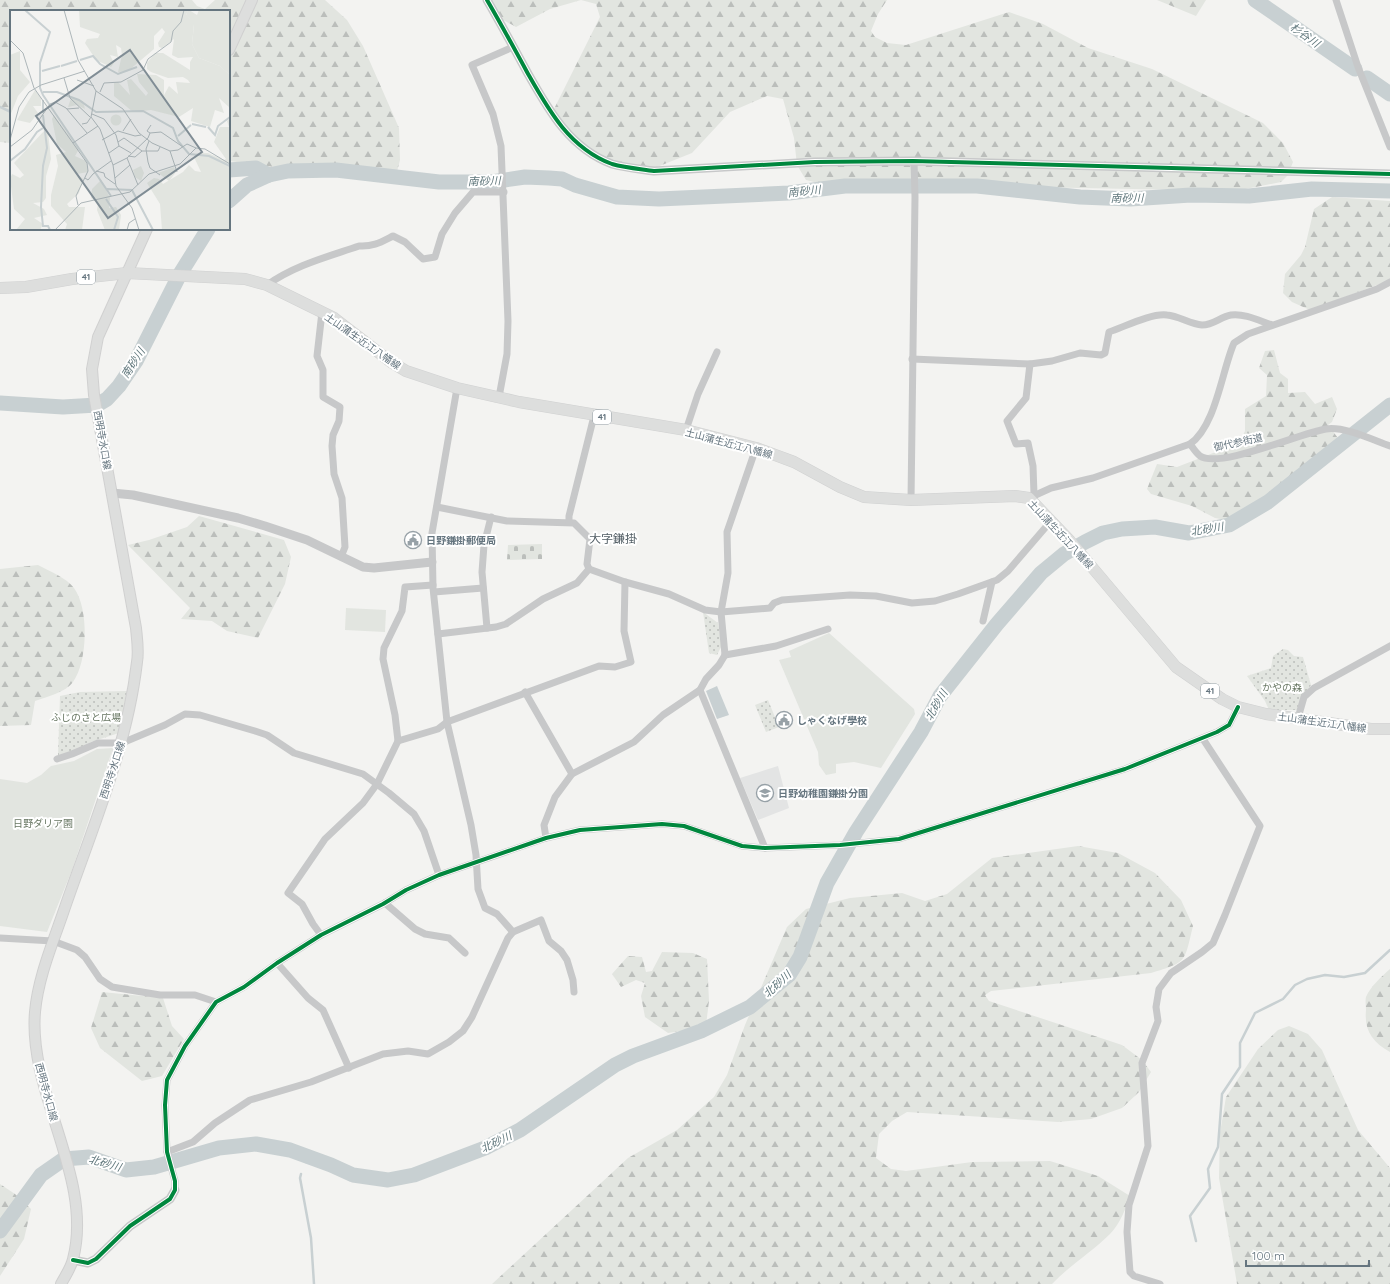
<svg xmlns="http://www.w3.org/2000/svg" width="1390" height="1284" font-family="Quicksand,'Noto Sans JP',sans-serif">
	<defs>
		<pattern id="grass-dots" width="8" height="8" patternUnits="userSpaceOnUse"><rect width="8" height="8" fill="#e2e5e0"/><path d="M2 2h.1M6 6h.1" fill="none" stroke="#bbbebb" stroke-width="1.8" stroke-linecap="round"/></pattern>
		<pattern id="forest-firs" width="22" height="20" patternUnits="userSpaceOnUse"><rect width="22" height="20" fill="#e2e5e0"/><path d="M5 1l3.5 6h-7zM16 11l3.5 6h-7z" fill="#bbbebb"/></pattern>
		<pattern id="cemetery-stones" width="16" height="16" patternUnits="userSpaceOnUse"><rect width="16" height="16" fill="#e2e5e0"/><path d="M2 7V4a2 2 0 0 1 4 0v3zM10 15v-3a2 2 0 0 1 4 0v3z" fill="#bbbebb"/></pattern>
	</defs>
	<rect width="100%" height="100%" fill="#f3f3f1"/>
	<polygon fill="#e3e4e4" points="778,766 789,808 758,820 740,778"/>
	<g fill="url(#grass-dots)">
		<polygon points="703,612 718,623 722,645 717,655 709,653"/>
		<polygon points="1283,649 1288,650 1294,656 1303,657 1311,685 1302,697 1299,710 1269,710 1265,701 1247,676 1271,668 1273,656"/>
		<polygon points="127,691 119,733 91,742 72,752 58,756 60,696 80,692"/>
		<polygon points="768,700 779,727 766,732 755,705"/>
	</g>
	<g fill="url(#forest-firs)">
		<polygon points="0,0 192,0 197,6 205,9 215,0 325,0 347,20 363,46 399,128 400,160 394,183 229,161 229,11 11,11 11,143 0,142"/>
		<polygon points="487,0 887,0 878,14 871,31 875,37 887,43 906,45 1009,12 1043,24 1088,48 1152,69 1263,123 1283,143 1293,162 1288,175 1281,182 1235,191 818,183 806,180 797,165 794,138 783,99 767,96 730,112 692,153 657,167 626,167 576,143 551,115 600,17 596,4 581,0 550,9 516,27 496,16"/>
		<polygon points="1157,0 1206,0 1196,16"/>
		<polygon points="1332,197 1390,201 1390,278 1388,281 1310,310 1292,302 1283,293 1285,274 1301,255 1305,247 1314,209"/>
		<polygon points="1274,350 1280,373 1288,379 1288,393 1305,392 1315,404 1332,397 1337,409 1332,422 1328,425 1338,438 1274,494 1232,521 1215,518 1192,506 1151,494 1147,489 1157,464 1177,467 1239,443 1245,431 1245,409 1266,396 1267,375 1259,368 1265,351"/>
		<polygon points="199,516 284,540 291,557 285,584 258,638 227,631 212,621 181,619 190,608 128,545 149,540 187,527"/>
		<path d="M 38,565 C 49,571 67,578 74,588 C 89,608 88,662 73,682 C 66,692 47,697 35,701 L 31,725 L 0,726 L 0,569 Z"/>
		<path d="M 1078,846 L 1118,853 L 1155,873 L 1181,900 L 1193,926 C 1184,962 1188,962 1151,973 L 991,991 L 985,995 L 989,1001 L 1122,1045 L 1142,1060 L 1151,1072 L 1139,1092 L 1122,1108 L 1091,1119 L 1058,1122 L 907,1112 L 892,1121 L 879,1134 L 876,1158 L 891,1169 L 906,1171 L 972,1162 L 1050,1161 L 1098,1176 L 1130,1196 C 1126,1208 1120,1224 1110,1234 C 1092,1252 1070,1265 1052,1284 L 492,1284 L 628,1158 L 677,1130 L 714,1097 L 727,1075 L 745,1025 L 787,927 L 806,909 L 850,898 L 902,893 L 925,901 L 947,894 L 992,858 Z"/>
		<polygon points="662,952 693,953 707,959 709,1001 706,1025 694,1029 668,1033 645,1017 641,996 645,983 636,980 621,987 612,974 628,956 642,957 646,972 652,971"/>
		<path d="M 1390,969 L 1390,1052 C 1372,1042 1364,1030 1366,1010 C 1366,1006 1365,1001 1366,997 C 1370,987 1382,976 1390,969 Z"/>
		<polygon points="102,992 163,998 172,1026 184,1039 162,1076 142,1081 100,1048 91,1028"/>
		<polygon points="1289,1026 1308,1034 1322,1050 1358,1130 1390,1168 1390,1284 1237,1284 1219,1178 1220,1133 1226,1097 1258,1049 1278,1030"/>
		<polygon points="0,1184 15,1194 31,1209 24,1239 0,1276"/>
	</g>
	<polygon fill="url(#cemetery-stones)" points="542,544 542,559 507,560 508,545"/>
	<g fill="#e2e5e0">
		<polygon points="346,608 386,610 385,632 345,630"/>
		<polygon points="829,633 914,709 915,714 881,768 854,762 836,764 836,773 826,775 819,765 818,752 779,660 791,657 789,651"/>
		<polygon points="113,748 72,870 47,932 0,926 0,779 27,783 41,775 51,766 74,761 97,749"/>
	</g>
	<polygon fill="#c8d0d2" points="717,686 729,715 717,719 706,691"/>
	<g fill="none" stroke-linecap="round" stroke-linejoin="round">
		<g stroke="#c8d0d2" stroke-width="2.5">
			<polyline points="0,107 11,112"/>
			<polyline points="306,1162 308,1157"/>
			<polyline points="301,1174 300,1178 311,1238 314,1284"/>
			<polyline points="1196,1241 1190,1216 1210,1188 1208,1169 1218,1147 1222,1094 1240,1067 1240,1043 1255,1013 1283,999 1295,985 1307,979 1325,975 1344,977 1365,973 1390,950"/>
		</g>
		<g stroke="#c8d0d2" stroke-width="15">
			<polyline points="1255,0 1355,69"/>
			<polyline points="1367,78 1390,94"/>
			<polyline points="229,170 256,168 269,175"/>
			<polyline points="229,201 247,185 269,175 288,171 336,170 439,182 491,182 525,177 549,178 562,179 575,185 617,197 659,199 789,193 845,186 977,186 1080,197 1130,199 1191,195 1249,196 1312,189 1390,191"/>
			<polyline points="0,403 63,407 97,405 107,399 119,386 136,361 180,274 208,229"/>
			<polyline points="0,1231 41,1175 64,1159 89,1157 126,1170 154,1167 219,1148 256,1144 290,1150 331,1165 353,1175 388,1180 414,1175 485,1148 520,1130 615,1065 633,1056 701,1031 750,1007 789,975 800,957 827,883 856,832 921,732 940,696 997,624 1041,573 1064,554 1085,542 1103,533 1122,529 1155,527 1189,533 1229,525 1268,502 1390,405"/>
		</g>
		<g stroke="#d0d0d0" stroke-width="12">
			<g id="secondary">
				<polyline points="229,50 252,0"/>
				<path d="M 61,1284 C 65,1276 71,1268 73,1259 C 94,1178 28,1094 35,1012 C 38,978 52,945 63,913 C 91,831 127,749 137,662 C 139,651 137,639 136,628 L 94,395 L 92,369 L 98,337 L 147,229"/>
			</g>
		</g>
		<g stroke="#d0d1d1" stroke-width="12">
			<polyline id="primary" points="0,288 26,287 72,279 127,273 245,279 267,285 334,318 391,362 406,371 457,388 519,402 686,430 756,448 794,462 840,487 864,497 911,500 1015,496 1029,498 1070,541 1176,667 1222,699 1238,707 1266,714 1371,729 1390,729"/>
		</g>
		<g stroke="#c7c8c9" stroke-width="7">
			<polyline points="1336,0 1358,67 1390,147"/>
			<path d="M 267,285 C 295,265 327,257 359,246 C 373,247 381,242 393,236 L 405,242 L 423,259 L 435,257 L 442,234 L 455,213 L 473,192 L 504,192"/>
			<polyline points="322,312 317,356 323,370 323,397 340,407 339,421 333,435 332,446 334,474 342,498 345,547 341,557"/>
			<path d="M 912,359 L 1030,364 L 1052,361 L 1080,353 L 1101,355 L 1105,353 L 1109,332 C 1124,327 1151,313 1167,315 C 1179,316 1190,324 1202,325 C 1214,325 1220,317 1231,315 C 1244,313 1260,321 1272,325"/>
			<polyline points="1030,364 1026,398 1007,421 1016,444 1028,443 1033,466 1034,494"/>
			<polyline points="457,388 432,533 433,588 447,722 471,825 476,855 478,889 485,908 497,914 513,932"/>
			<polyline points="499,397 507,354 508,321 501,146 493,114 472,65 513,47"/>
			<polyline points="686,430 698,394 717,352"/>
			<path d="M 1190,444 C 1216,426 1222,370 1234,343 L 1248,334 L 1377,289 L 1390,282"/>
			<path d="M 1029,498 L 1051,488 L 1093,478 L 1190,444 C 1193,448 1196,453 1200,456 C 1220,469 1300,433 1326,429 C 1344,426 1373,440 1390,446"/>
			<polyline points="911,500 915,197 914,161"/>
			<polyline points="437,507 507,521 574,523 590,539 587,564 589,569"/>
			<polyline points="569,522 569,516 594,416"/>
			<polyline points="589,569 625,582 669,594 705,610 721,612 770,608 774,603 782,600 850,595 876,596 912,603 935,601 958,594 997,580 1008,571 1051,521"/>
			<polyline points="434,592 483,588"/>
			<polyline points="983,621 992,582"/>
			<polyline points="487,628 482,572 484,545 491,517"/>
			<polyline points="438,634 496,627 506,624 543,599 577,583 589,569"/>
			<polyline points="725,655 776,646 828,629"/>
			<polyline points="700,690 765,848"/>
			<polyline points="525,692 572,774"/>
			<polyline points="1298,718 1304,697 1314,688 1390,646"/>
			<polyline points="398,741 395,715 383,659 384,648 402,611 405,587 433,585"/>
			<polyline points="57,759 72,754 98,743 122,743 165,725 185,714 200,715 255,731 267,735 294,753 363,774 389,793 414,814 424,831 439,875"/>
			<polyline points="546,838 544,825 555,797 572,774 634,742 663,715 700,690 706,679 719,665 725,655 721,612 728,573 727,532 756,448"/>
			<polyline points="385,903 415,929 425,934 449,938 465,953"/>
			<polyline points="321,935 313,924 302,904 288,893 325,839 363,803 377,784 398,741 438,729 447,722 599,666 615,667 631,662 624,631 625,582"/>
			<polyline points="0,938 53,941 77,950 85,957 100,979 112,987 160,995 195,995 216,1002"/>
			<polyline points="277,963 308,998 323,1010 349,1068"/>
			<polyline points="167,1152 193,1142 215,1123 250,1100 311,1082 383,1054 408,1051 428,1054 449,1042 463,1031 472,1017 508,938 513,932 541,920 549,941 561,951 567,960 573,980 574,992"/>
			<polyline points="175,1190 175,1181 167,1152 165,1105 167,1080 185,1046 216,1002 244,987 277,963 321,935 383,904 406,890 439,875 546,838 580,830 662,824 684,826 742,846 765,848 840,845 899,839 1125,769 1217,732 1229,725 1238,707"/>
			<polyline points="1160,1284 1134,1276 1130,1272 1127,1232 1129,1205 1148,1146 1142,1063 1158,1021 1156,1007 1159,989 1171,973 1202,952 1213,943 1225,915 1260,826 1203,739"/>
		</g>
		<g stroke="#c7c8c9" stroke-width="9">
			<path d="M 487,0 C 501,24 514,48 527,72 C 548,109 569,148 612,164 C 626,168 641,169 654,171 L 815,162 L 913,161 L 1390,174"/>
			<polyline points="112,493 133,495 238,518 265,526 307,540 363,567 374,568 432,562"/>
			<polyline points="73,1260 88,1263 96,1259 130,1226 170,1199 175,1190"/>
		</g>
		<use href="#secondary" stroke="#dddedd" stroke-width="10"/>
		<use href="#primary" stroke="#dddedd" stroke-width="11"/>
		<g stroke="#fff" stroke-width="6">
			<g id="cycleway">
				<path d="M 487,0 C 501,24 514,48 527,72 C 548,109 569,148 612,164 C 626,168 641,169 654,171 L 815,162 L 913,161 L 1390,174"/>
				<polyline points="73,1260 88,1263 96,1259 130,1226 170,1199 175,1190 175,1181 167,1152 165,1105 167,1080 185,1046 216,1002 244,987 277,963 321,935 383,904 406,890 439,875 546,838 580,830 662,824 684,826 742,846 765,848 840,845 899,839 1125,769 1217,732 1229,725 1238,707"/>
			</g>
		</g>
		<use href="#cycleway" stroke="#00873e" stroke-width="4"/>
	</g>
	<defs>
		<g id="civic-ring" transform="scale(0.9)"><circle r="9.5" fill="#fff" stroke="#97a1a7" stroke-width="1.5"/><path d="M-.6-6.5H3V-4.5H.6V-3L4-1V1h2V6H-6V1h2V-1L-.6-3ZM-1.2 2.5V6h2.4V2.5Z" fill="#97a1a7"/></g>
		<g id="school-ring" transform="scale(0.9)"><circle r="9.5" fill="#fff" stroke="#97a1a7" stroke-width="1.5"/><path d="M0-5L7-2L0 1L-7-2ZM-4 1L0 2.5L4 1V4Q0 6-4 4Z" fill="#97a1a7"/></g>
	</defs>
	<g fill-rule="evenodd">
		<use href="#civic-ring" x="413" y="540"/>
		<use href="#civic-ring" x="784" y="720"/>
		<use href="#school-ring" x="765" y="793"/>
	</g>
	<g text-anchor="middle" stroke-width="4" stroke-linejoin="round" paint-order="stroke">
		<g fill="#fff" stroke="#939ea5" stroke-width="1">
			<rect x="77" y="270" width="18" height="14" rx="3"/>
			<rect x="593" y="410" width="18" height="14" rx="3"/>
			<rect x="1201" y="684" width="18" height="14" rx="3"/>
		</g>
		<g font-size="9" font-weight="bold" fill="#65757f">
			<text x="86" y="280">41</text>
			<text x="602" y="420">41</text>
			<text x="1210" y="694">41</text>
		</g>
		<g font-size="10" fill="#65757f" stroke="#fff">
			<text transform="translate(363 341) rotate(35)" y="4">土山蒲生近江八幡線</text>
			<text transform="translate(103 440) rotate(80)" y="4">西明寺水口線</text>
			<text transform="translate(1238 442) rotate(-12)" y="4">御代参街道</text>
			<text transform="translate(729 443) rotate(15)" y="4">土山蒲生近江八幡線</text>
			<text transform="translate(1061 534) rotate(47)" y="4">土山蒲生近江八幡線</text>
			<text transform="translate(1322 722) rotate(8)" y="4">土山蒲生近江八幡線</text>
			<text transform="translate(112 770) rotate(-72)" y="4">西明寺水口線</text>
			<text transform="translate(47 1092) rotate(75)" y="4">西明寺水口線</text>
		</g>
		<g font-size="10" font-weight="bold" fill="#65757f" stroke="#fff" text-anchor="start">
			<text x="426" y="544">日野鎌掛郵便局</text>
			<text x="797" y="724">しゃくなげ學校</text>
			<text x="778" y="797">日野幼稚園鎌掛分園</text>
		</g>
		<g font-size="10" fill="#687763" stroke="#fff">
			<text x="1282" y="691">かやの森</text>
			<text x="86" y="721">ふじのさと広場</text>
			<text x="43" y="827">日野ダリア園</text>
		</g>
		<g font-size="11" font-style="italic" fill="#60777c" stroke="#fff">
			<text transform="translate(1305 35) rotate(35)" y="4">杉谷川</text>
			<text transform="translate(484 181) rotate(-2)" y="4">南砂川</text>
			<text transform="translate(804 191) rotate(-6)" y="4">南砂川</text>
			<text transform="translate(1127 198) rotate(-1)" y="4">南砂川</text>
			<text transform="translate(133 363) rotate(-57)" y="4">南砂川</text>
			<text transform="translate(1207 529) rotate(-9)" y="4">北砂川</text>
			<text transform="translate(936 705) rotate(-59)" y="4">北砂川</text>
			<text transform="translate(777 984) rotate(-43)" y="4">北砂川</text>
			<text transform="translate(496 1142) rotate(-26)" y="4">北砂川</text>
			<text transform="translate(105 1163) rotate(16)" y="4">北砂川</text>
		</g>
		<g font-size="12" fill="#525e65" stroke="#fff">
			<text x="613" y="543">大字鎌掛</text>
		</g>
	</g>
	<g transform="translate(10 10)">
		<rect width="220" height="220" fill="#f3f3f1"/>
		<path d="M 179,0 L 187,5 L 189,0 L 220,0 L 220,65 L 210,56 L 189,48 L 182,34 L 184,15 L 176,4 Z" fill="#e2e5e0"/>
		<path d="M 69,0 L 179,0 L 176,4 L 184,14 L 182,34 L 189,48 L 210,56 L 220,65 L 220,98 L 209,88 L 214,103 L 205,100 L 200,117 L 181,111 L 183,98 L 169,107 L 141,100 L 123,102 L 104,86 L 104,73 L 108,72 L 120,85 L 117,70 L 121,69 L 136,86 L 138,83 L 129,72 L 127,64 L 146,65 L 154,70 L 154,85 L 159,76 L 168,84 L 166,72 L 180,73 L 178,70 L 173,67 L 158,68 L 141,62 L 137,59 L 137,53 L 145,43 L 153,43 L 180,60 L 180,52 L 183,47 L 168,48 L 162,45 L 164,29 L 152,38 L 149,37 L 148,33 L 155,22 L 152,18 L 144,26 L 144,39 L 118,61 L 108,62 L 112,45 L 111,38 L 106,35 L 108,47 L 100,45 L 104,53 L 101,57 L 86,50 L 75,33 L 77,29 L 88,28 L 90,24 L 70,17 ZM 10,41 L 10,60 L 20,72 L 8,86 L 0,106 L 0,45 ZM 25,80 L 31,88 L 31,96 L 23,96 L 28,103 L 20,113 L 7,110 ZM 61,88 L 73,91 L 75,99 L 67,95 L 58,97 ZM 44,105 L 69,139 L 65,146 L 76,151 L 78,162 L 67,164 L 73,169 L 69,183 L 57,194 L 59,197 L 75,197 L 72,220 L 55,220 L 57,214 L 41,196 L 41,185 L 48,156 L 46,145 L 56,142 L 47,134 L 42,109 ZM 220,108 L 220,220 L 152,220 L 150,194 L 137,173 L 144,168 L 149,169 L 153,174 L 173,162 L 179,155 L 185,161 L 191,162 L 184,147 L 187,143 L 198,143 L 214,150 L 216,149 L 204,132 L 210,117 L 219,117 L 217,111 ZM 35,120 L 38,122 L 41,149 L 36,166 L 36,188 L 33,192 L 23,193 L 34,199 L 37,205 L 24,208 L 33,214 L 30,220 L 6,220 L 15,209 L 4,199 L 0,169 L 2,164 L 10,168 L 14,165 L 4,153 ZM 131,156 L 134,163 L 131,171 L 125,167 L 123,160 ZM 91,170 L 100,188 L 99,198 L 106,197 L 111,205 L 109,220 L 95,220 L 87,200 L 88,193 L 81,188 L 82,179 Z" fill="#e2e5e0"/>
		<path d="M100.5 110a5.5 5.5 0 1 1 11 0a5.5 5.5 0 1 1-11 0ZM 164,157 L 166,162 L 159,171 L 148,163 Z" fill="#e2e5e0"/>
		<path fill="none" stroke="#c8d0d2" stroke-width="2" d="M 15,0 L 40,22 L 30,53 L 30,78 L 33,85 L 101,186M 70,50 L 83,46 L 90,54 L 108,64 L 127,57M 51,56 L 67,51M 32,61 L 50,56M 33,82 L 47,82 L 69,90 L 86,102 L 133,101 L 163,118 L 168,131 L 179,144 L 199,146 L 220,156M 33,103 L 33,90M 33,105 L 37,138 L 33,156 L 31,197 L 33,216 L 38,216 L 40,220M 182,114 L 196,117M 198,117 L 205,125 L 208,116 L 220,107M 168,126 L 181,115M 0,151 L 15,139 L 27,122 L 33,118M 97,179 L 122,180 L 143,220M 96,189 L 108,207 L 104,220"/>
		<path fill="none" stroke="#adb6b9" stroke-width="1" d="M 54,0 L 68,50 L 86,81 L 81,107 L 90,119 L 103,155 L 106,176 L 122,198 L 129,220M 0,30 L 13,43 L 24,78 L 77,153 L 78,161 L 66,186 L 68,195M 54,68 L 60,88 L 80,107M 67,70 L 84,76M 86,81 L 113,99 L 129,123 L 142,133 L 160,141 L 168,140 L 177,134 L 186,138M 90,82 L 94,73 L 111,72 L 133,60 L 138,49 L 161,32 L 163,21 L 171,12 L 174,0M 57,99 L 69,98M 82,104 L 94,109 L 106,125 L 109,136 L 99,143M 72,114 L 77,113 L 81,107M 113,121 L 121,109M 140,123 L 151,122 L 173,137M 0,130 L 9,97 L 19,82 L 31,75 L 75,61M 92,130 L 108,121 L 125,126 L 131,125M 139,131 L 136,139 L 138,152 L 140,158 L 150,165M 108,132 L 114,128 L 132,141 L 148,141 L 150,137M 63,133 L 88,116M 109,136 L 121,143M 0,137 L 22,120 L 40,94 L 45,92 L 56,98 L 77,123M 160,141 L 167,162M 118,146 L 125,147 L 132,141M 117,148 L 128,175M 103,155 L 117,148 L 138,128 L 140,123 L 137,121 L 141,115M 86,161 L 94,163 L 95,167 L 105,174M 75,168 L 78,170 L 83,164 L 101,151M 105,168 L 120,155M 45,220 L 71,193 L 120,182 L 139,164 L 170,154 L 186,138 L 195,139 L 220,154M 117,220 L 119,213 L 125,209"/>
		<path fill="#808d95" fill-opacity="0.15" stroke="#808d95" stroke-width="2" d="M 120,40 L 192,142 L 98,208 L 26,106 Z"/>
		<rect width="220" height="220" fill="none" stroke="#65757f" stroke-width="2"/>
	</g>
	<path d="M1246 1260v6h123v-6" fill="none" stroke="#65757f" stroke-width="2"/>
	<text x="1252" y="1260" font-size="12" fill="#65757f" stroke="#ffffff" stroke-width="3" paint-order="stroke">100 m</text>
</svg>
